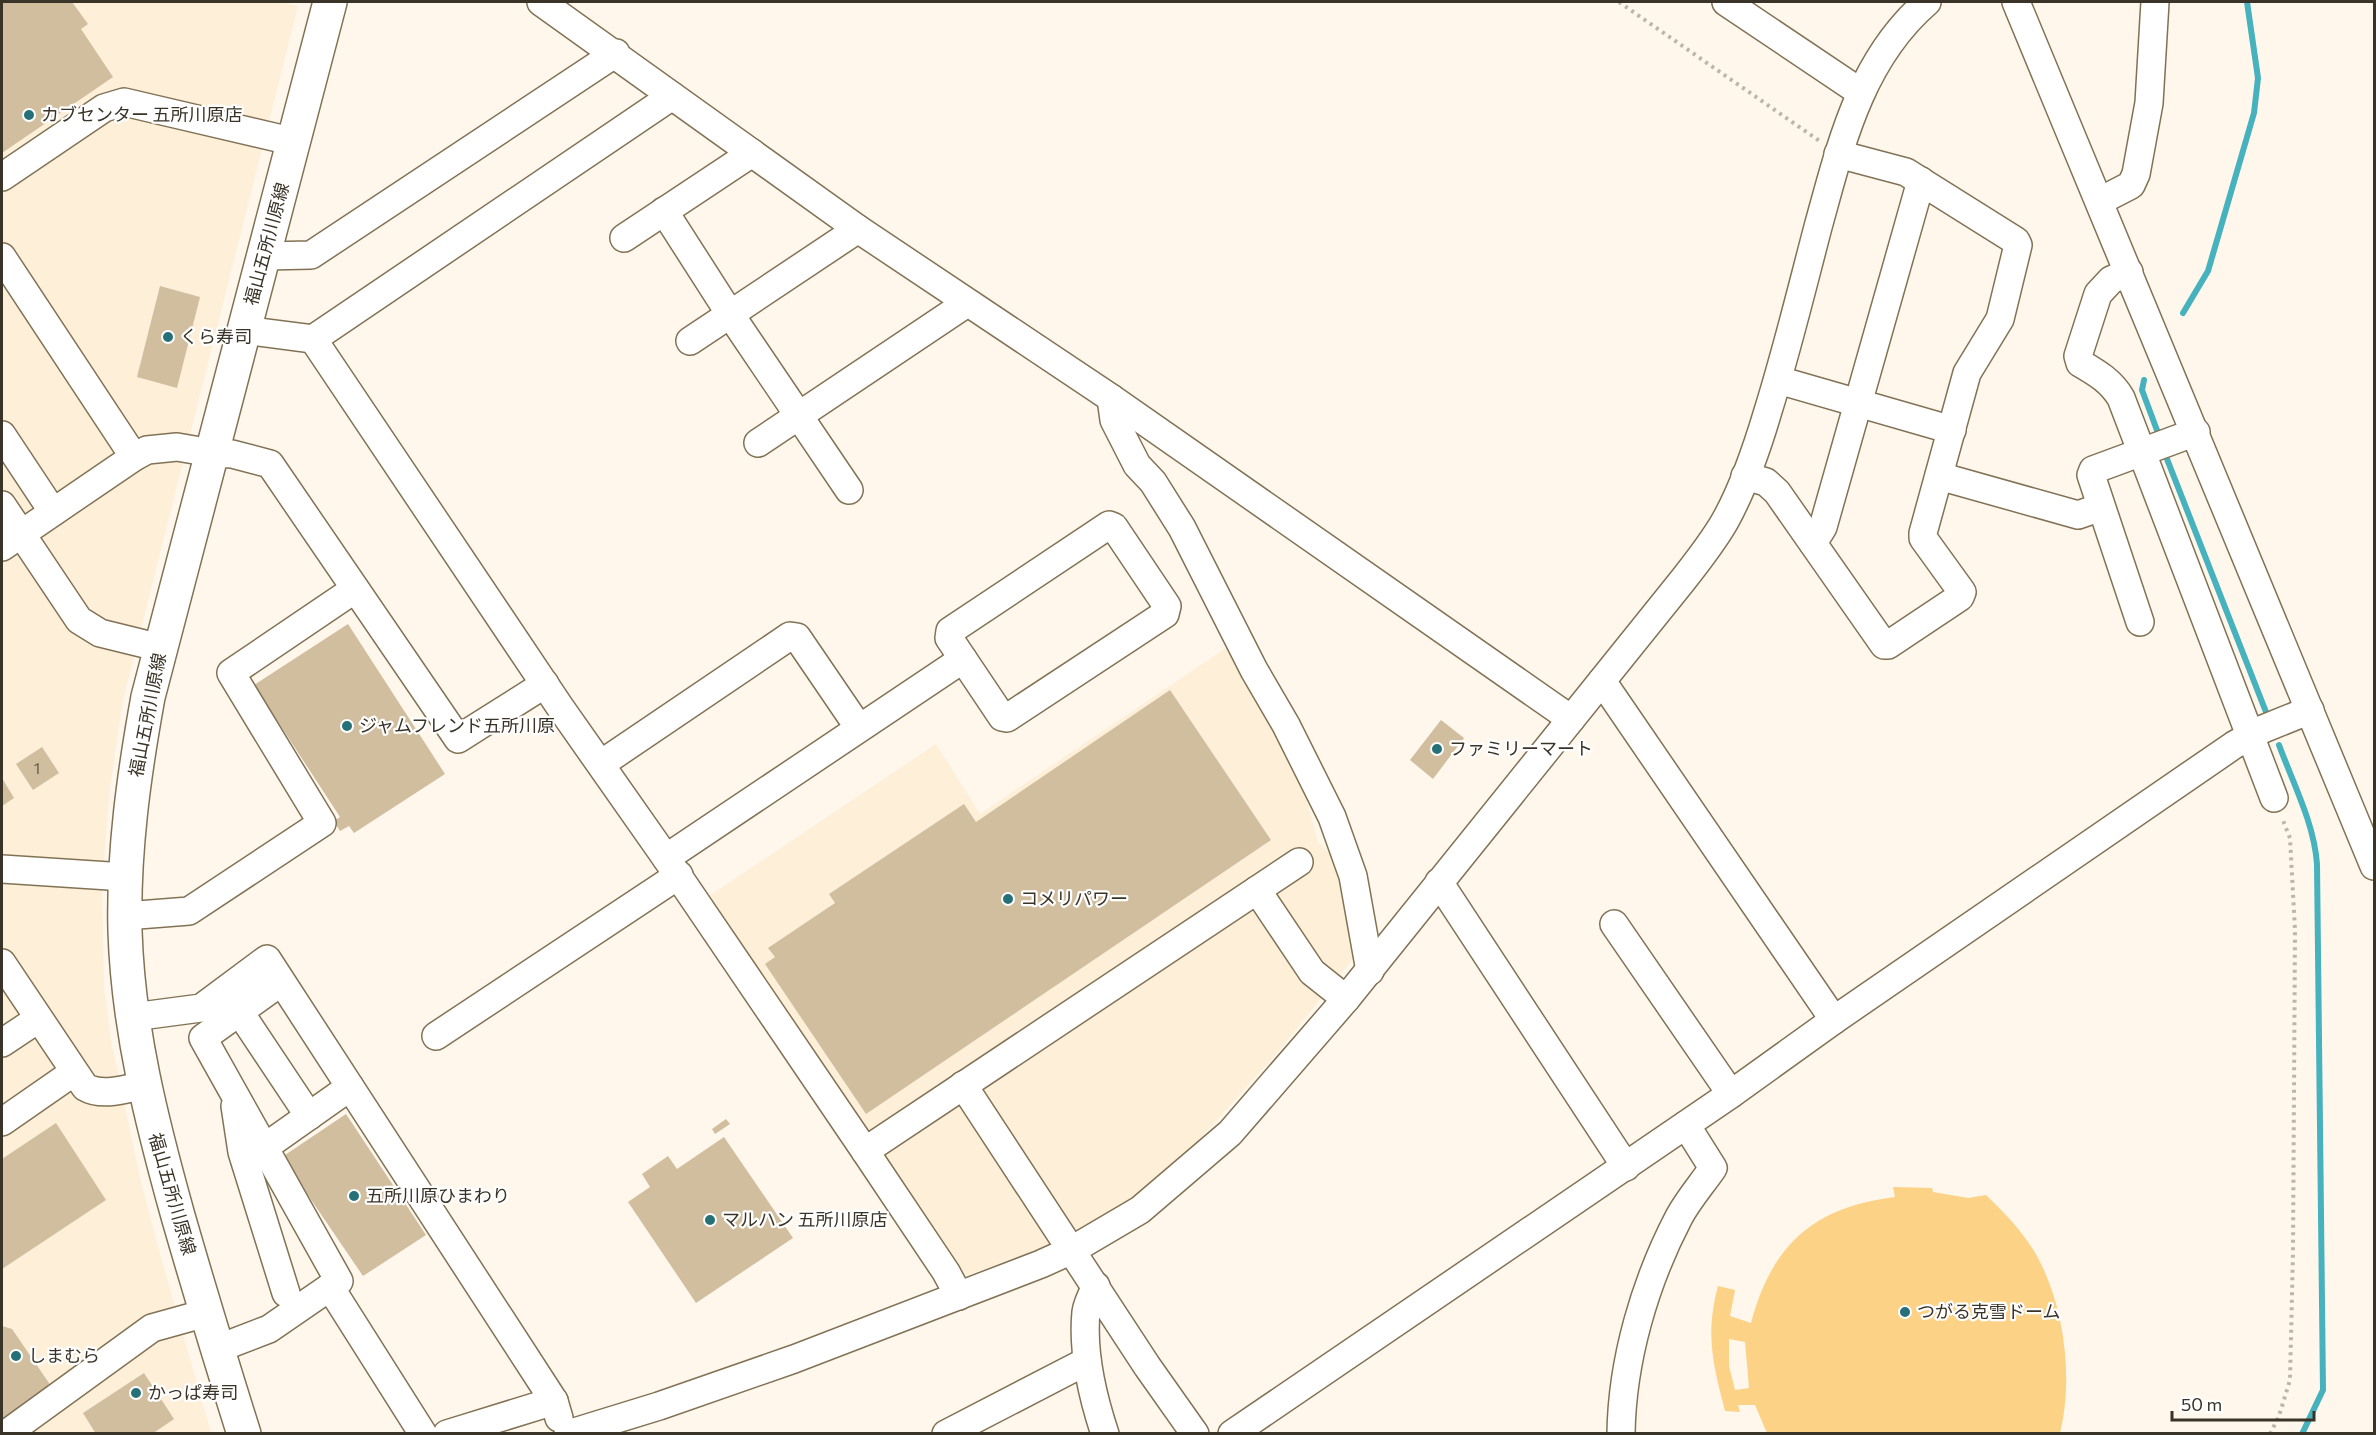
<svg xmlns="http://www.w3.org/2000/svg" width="2376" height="1435" font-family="Commissioner,'Noto Sans JP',sans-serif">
	<rect width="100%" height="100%" fill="#fff7eb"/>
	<g fill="#fdefd8">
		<polygon points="2,2 278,2 298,6 123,700 110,788 102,885 104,988 111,1040 140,1178 158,1247 211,1433 2,1434"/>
		<polygon points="1229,646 1295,757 1318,842 1341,864 1358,953 1271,1060 1206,1132 1185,1155 1153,1181 1119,1207 1084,1226 1036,1250 962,1277 709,896 936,744 980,814"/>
	</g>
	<path fill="#fcd286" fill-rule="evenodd" d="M 1893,1187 L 1932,1188 L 1933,1192 L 1968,1198 L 1986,1195 C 2004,1212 2021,1230 2034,1251 C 2064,1301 2074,1377 2060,1433 L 1767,1433 L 1755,1405 L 1738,1405 L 1740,1412 L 1725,1411 C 1713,1364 1705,1335 1718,1286 L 1735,1290 L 1730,1316 L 1751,1323 C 1772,1244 1814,1207 1895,1197 ZM 1729,1339 L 1745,1342 L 1749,1388 L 1735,1390 L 1729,1366 Z"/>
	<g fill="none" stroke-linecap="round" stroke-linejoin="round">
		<g stroke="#46b2be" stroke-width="6">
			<polyline points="2183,313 2208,271 2254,113 2258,78 2247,2"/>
			<polyline points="2144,380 2142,390 2158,433"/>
			<polyline points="2167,459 2266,712"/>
			<path d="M 2279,745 C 2293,783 2314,823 2317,864 L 2323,1390 L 2302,1434"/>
		</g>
	</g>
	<g fill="#d0be9f">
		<polygon points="2,2 72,2 88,24 81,29 113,77 2,153"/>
		<polygon points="160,286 200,297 177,388 137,377"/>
		<polygon points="348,624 445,774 354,833 349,826 340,831 334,821 340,817 254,685"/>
		<polygon points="1170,690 1271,840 866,1114 765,964 775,957 768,948 835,903 829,894 964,804 976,822"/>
		<polygon points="1441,720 1464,738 1433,779 1410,760"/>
		<polygon points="42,747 59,773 33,790 16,764"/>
		<polygon points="2,778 14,798 2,806"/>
		<polygon points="346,1114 426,1235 363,1276 282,1157"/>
		<polygon points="726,1119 730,1124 715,1134 712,1129"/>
		<polygon points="56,1123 106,1200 2,1269 2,1159"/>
		<polygon points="724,1137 793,1238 696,1303 628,1202 650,1187 642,1174 668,1156 677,1169"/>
		<polygon points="2,1326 12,1329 49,1383 47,1394 2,1424"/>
		<polygon points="144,1373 174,1419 152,1434 96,1434 83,1413"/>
	</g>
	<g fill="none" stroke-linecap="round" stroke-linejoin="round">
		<g stroke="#827255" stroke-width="30">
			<g id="minor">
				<polyline points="541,2 858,229 1111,398 1571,719"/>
				<polyline points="1726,2 1860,92"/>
				<polyline points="2016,2 2374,866"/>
				<polyline points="2,177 104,108 124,102 295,142"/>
				<polyline points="2100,201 2131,185 2136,174 2149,103 2155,2"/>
				<polyline points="664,211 730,314 849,490"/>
				<polyline points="624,238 752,153"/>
				<polyline points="265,256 311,255 616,53"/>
				<polyline points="2,257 134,457"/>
				<path d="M 2129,272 L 2111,280 L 2098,294 L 2078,356 L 2080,363 C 2097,373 2111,381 2121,398 L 2274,798"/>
				<polyline points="243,330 313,339 672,96"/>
				<polyline points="313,339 560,707 666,858 865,1151 946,1272 959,1296"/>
				<polyline points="690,341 858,229"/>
				<polyline points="1778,380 1952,430"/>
				<polyline points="1111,398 1114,420 1137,465 1153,482 1182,528 1254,670 1286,725 1332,817 1353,876 1370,971"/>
				<polyline points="2,435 53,512"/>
				<polyline points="758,443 967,303"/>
				<polyline points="1745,476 1766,482 1777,492 1884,645 1888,645 1960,597 1962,592 1923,538 1923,533 1967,373 2000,319 2018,245 2016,241 1906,172 1838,154"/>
				<polyline points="1939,476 2078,515 2101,507"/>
				<polyline points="2,505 79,620 100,633 161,648"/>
				<polygon points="1109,525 1114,527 1167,606 1165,614 1007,718 1002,717 949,638 950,631"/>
				<polyline points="1813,543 1823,527 1921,181"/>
				<polyline points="2,547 134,457 147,450 177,447 212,453 232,454 270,464 458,739 545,684"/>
				<polyline points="2140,622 2091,475 2093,470 2196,432"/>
				<polyline points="1602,681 1834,1020"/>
				<polyline points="601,764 790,636 797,637 859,728"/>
				<polyline points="666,858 963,659"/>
				<polyline points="2,869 125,877"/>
				<polyline points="1439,882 1626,1167"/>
				<polyline points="1257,890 1312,972 1346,999"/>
				<polyline points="125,916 189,911 322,823 231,673 355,589"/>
				<polyline points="1614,924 1731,1094"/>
				<path d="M 2,963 L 85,1087 C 102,1097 125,1089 144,1085"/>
				<polyline points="281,982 203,1038 339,1281 330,1287"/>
				<polyline points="239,1011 309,1116"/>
				<polyline points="133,1017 201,1008 267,959 554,1401"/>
				<polyline points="436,1036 679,875"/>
				<polyline points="2,1043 38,1019"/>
				<polyline points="963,1085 1147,1366 1195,1434"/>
				<polyline points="235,1106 242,1152 286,1293"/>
				<polyline points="2,1122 74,1072"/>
				<polyline points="265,1147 350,1087"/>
				<polyline points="865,1151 1299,862"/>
				<path d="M 1096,1286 C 1092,1294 1087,1304 1086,1312 C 1082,1353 1092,1395 1105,1434"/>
				<polyline points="217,1349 269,1329 330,1287 423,1434"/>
				<polyline points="6,1434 152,1328 206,1313"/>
				<polyline points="447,1434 554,1401 559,1418"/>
				<path d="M 568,1434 L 659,1406 L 794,1359 L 1041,1264 L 1072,1250 L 1140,1210 L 1230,1133 L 1346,999 L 1683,580 C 1698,561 1713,542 1725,521 C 1744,487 1757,448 1768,411 C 1787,350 1802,288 1818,227 C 1841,144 1860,60 1927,2"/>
				<polyline points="946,1434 1087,1361"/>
				<polyline points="1232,1434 1731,1094 1834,1020 2234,745 2263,729 2310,710"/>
				<path d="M 1621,1434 C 1622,1360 1645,1282 1679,1217 C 1688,1200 1702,1184 1713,1168 L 1686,1125"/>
			</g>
		</g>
		<g stroke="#827255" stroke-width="36">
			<path id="major" d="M 244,1434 C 221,1361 199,1289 178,1216 C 152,1123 128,1029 125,931 C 123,852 134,774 148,697 L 330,2"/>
		</g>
		<g stroke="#bdb5a9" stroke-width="4" stroke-dasharray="3 4.5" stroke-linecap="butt">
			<polyline points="1619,2 1821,142"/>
			<polyline points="2270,1434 2279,1416 2290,1380 2293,1252 2295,930 2290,838 2282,818"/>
		</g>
		<use href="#minor" stroke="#fff" stroke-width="27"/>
		<use href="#major" stroke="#fff" stroke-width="33"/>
	</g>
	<g fill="#267078" stroke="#fff" stroke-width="2">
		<circle cx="29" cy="115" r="6"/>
		<circle cx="168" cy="337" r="6"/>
		<circle cx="347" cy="726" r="6"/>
		<circle cx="1437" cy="749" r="6"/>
		<circle cx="1008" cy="899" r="6"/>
		<circle cx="354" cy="1196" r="6"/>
		<circle cx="710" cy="1220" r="6"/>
		<circle cx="1905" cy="1312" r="6"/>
		<circle cx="16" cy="1356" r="6"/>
		<circle cx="136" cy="1393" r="6"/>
	</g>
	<g text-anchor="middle" stroke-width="4.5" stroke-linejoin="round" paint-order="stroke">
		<g font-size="15" fill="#605645">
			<text x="37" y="774">1</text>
		</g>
		<g font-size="18" fill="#3a3327" stroke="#fff" text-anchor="start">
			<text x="41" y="121">カブセンター 五所川原店</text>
			<text x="180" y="343">くら寿司</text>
			<text x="359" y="732">ジャムフレンド五所川原</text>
			<text x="1449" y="755">ファミリーマート</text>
			<text x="1020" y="905">コメリパワー</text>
			<text x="366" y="1202">五所川原ひまわり</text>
			<text x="722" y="1226">マルハン 五所川原店</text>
			<text x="1917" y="1318">つがる克雪ドーム</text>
			<text x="28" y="1362">しまむら</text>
			<text x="148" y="1399">かっぱ寿司</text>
		</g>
		<g font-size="18" fill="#3a3327" stroke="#fff">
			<text transform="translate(267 244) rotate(-75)" y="6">福山五所川原線</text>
			<text transform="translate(148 715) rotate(-79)" y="6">福山五所川原線</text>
			<text transform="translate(172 1194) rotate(74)" y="6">福山五所川原線</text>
		</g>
	</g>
	<rect width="2376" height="1435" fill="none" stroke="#3a3327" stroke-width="6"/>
	<path d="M2172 1411v9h142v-9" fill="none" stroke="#3a3327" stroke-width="3"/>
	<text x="2181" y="1411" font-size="18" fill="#3a3327" stroke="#ffffff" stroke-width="4.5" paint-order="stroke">50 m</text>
</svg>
